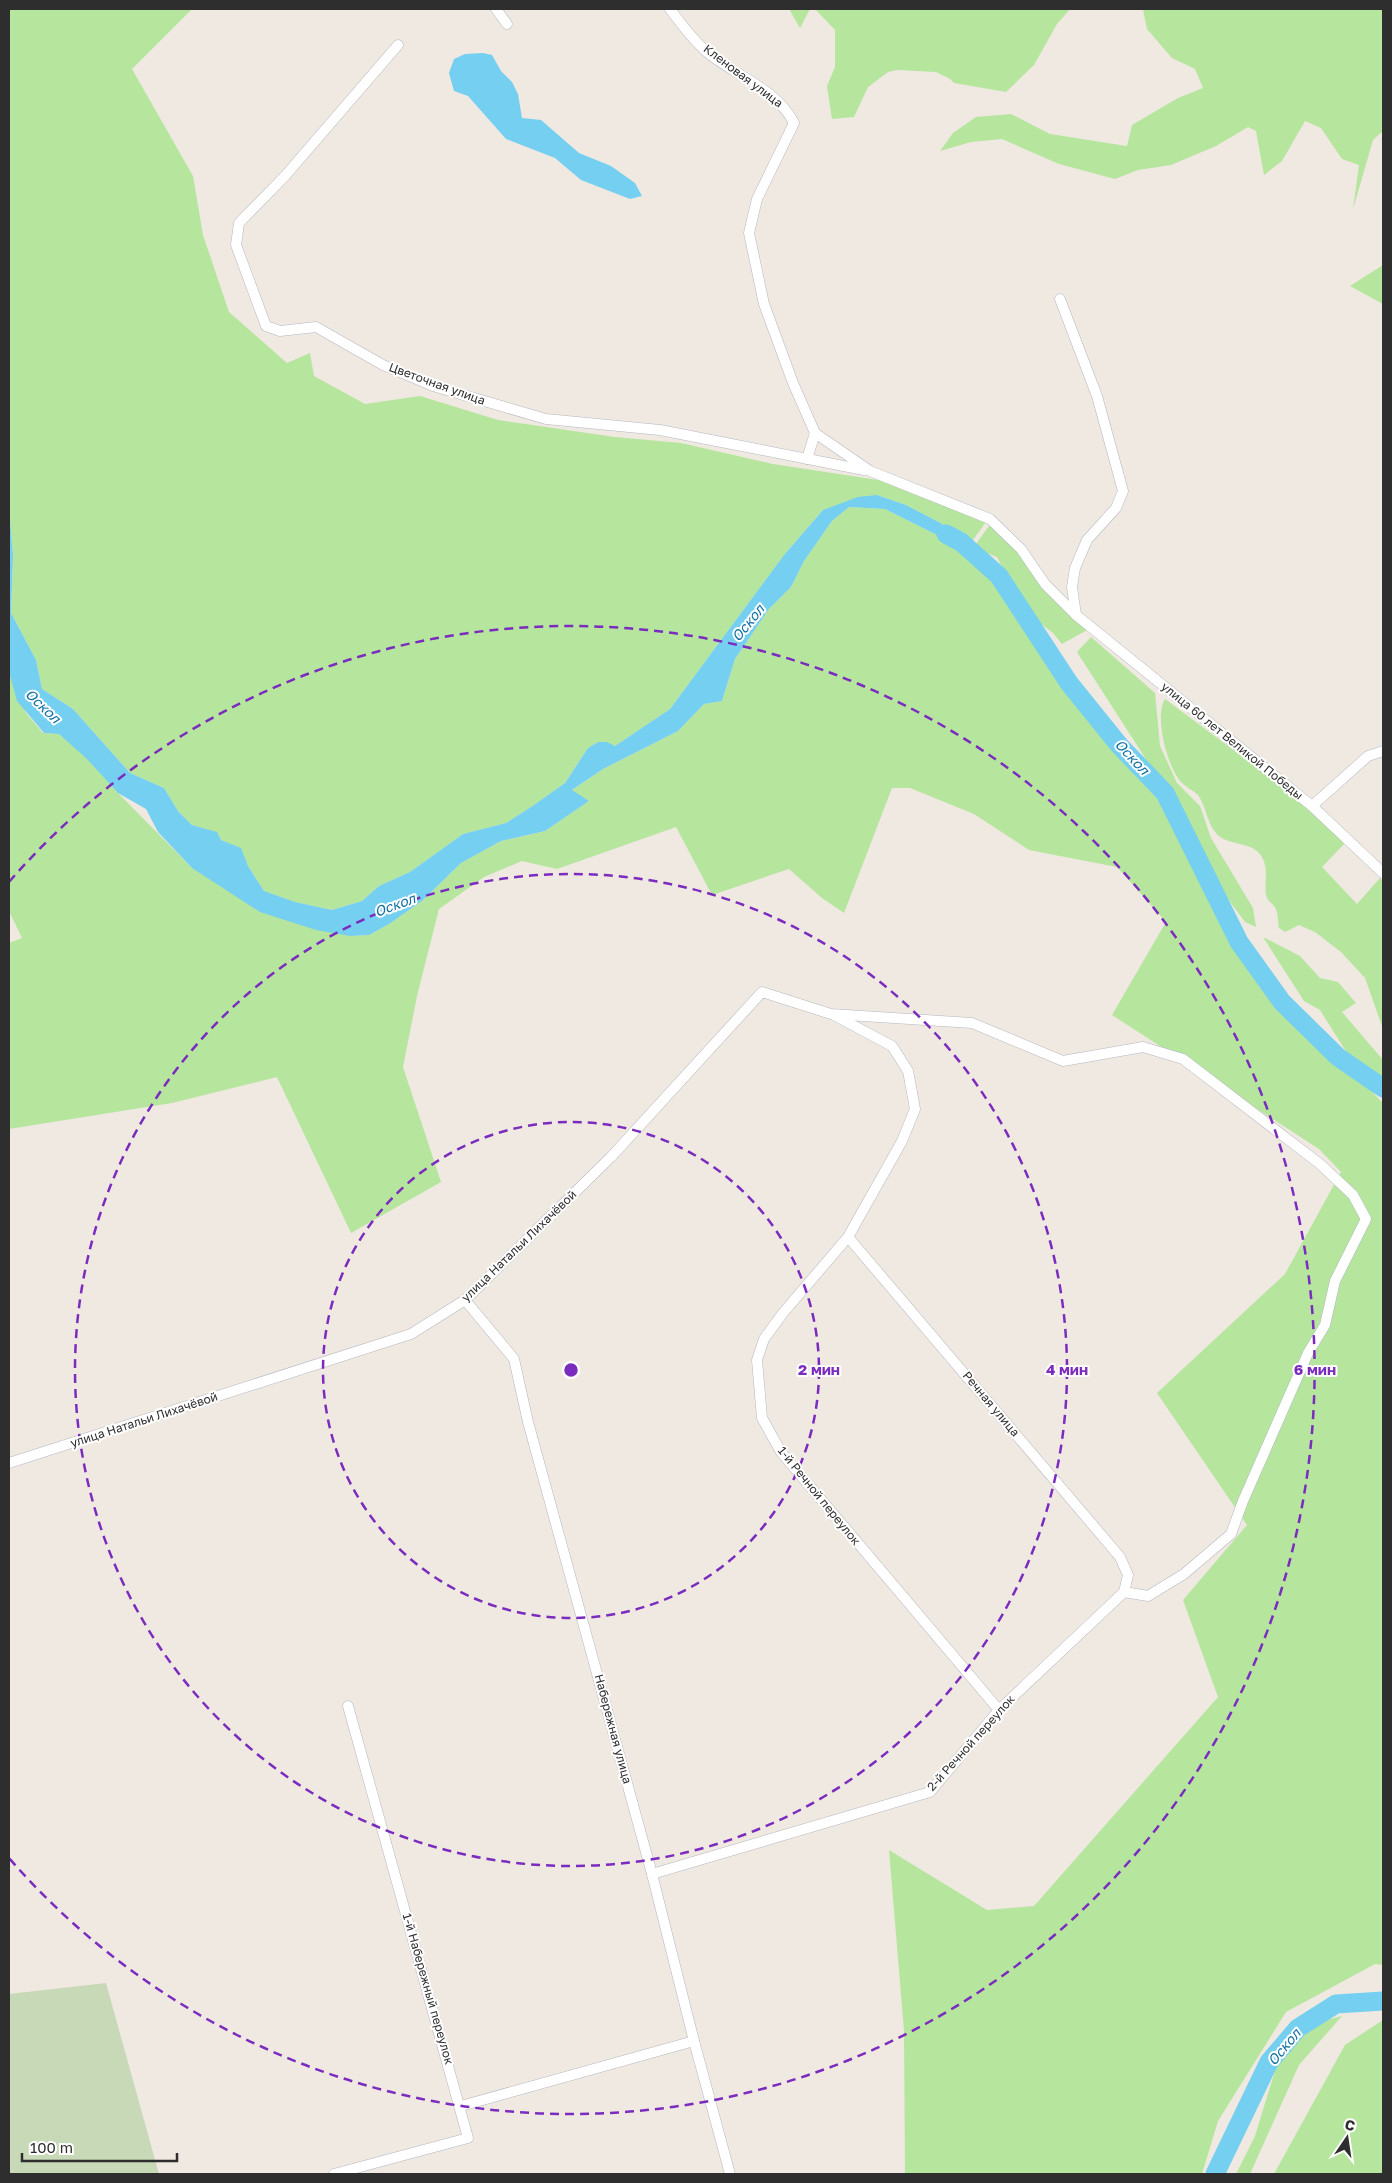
<svg xmlns="http://www.w3.org/2000/svg" width="1392" height="2183" font-family="'Golos Text',sans-serif">
	<rect width="100%" height="100%" fill="#efe9e1"/>
	<g fill="#b6e59e">
		<polygon points="9,9 192,9 132,69 193,176 203,235 229,312 287,363 310,353 314,376 365,404 420,396 498,420 615,437 681,443 773,464 898,483 986,522 973,540 906,505 877,495 823,510 784,555 670,709 615,746 598,742 588,748 565,783 531,807 506,823 463,834 410,872 379,886 362,901 332,910 295,902 264,891 248,866 240,848 221,840 216,832 192,825 178,811 164,788 130,773 73,709 42,689 36,660 11,613 13,555 9,508"/>
		<polygon points="789,9 810,9 800,28"/>
		<polygon points="815,9 1070,9 1057,24 1034,65 1006,92 954,83 950,79 936,72 897,70 888,72 868,87 854,117 832,119 827,86 835,67 835,30"/>
		<polygon points="1143,9 1383,9 1383,131 1373,140 1353,209 1359,165 1342,159 1321,128 1305,121 1282,161 1264,175 1256,131 1248,127 1216,146 1171,165 1138,170 1115,179 1059,164 1002,139 971,142 940,151 953,133 976,117 1011,114 1050,134 1127,146 1132,125 1178,98 1203,88 1195,69 1172,58 1147,29"/>
		<polygon points="1383,265 1383,304 1350,286"/>
		<polygon points="849,507 885,509 937,535 962,555 999,576 1069,683 1119,745 1165,793 1239,942 1282,1002 1383,1103 1383,1965 1375,1964 1286,2012 1218,2121 1202,2174 905,2174 904,2031 889,1850 987,1910 1034,1906 1218,1697 1183,1600 1247,1525 1157,1393 1285,1274 1341,1172 1319,1149 1112,1015 1166,922 1117,867 1029,850 974,814 910,788 892,788 844,913 822,898 789,869 712,895 676,827 557,869 522,861 484,877 439,909 417,996 403,1067 441,1182 351,1233 277,1077 172,1103 9,1129 9,943 22,938 9,911 9,664 26,713 43,733 59,734 87,758 118,793 192,868 350,936 369,935 389,924 422,901 461,863 501,841 545,831 589,801 571,791 603,769 678,731 704,704 722,701 735,659 769,609 791,587 804,561 832,521"/>
		<polygon points="991,523 1087,630 1062,644 1053,633 1023,610 997,557 973,548"/>
		<polygon points="1091,637 1155,693 1160,746 1177,783 1200,806 1211,838 1253,908 1256,927 1245,922 1219,887 1169,795 1077,652"/>
		<path d="M 1165,699 L 1295,796 L 1346,842 L 1322,867 L 1357,904 L 1380,878 L 1383,881 L 1383,1029 L 1365,978 L 1341,952 L 1315,932 L 1299,925 L 1285,932 L 1279,928 C 1278,923 1278,914 1276,909 C 1273,903 1267,902 1266,894 C 1264,883 1269,869 1262,857 C 1253,840 1227,847 1216,833 C 1207,823 1206,806 1198,795 C 1193,790 1185,787 1180,781 C 1167,765 1154,716 1165,699 Z"/>
		<polygon points="1263,937 1300,956 1320,978 1338,982 1356,1003 1342,1012 1383,1060 1383,1081 1370,1068 1347,1053 1320,1010 1304,1001"/>
		<polygon points="1342,2016 1299,2065 1250,2174 1236,2174 1255,2136 1278,2061 1311,2024"/>
		<polygon points="1383,2020 1383,2174 1274,2174 1345,2045"/>
	</g>
	<polygon fill="#c8d9b8" points="106,1983 159,2174 9,2174 9,1994"/>
	<g fill="#75cff0">
		<polygon points="483,53 492,55 501,71 512,82 518,94 522,118 541,120 579,153 611,166 635,183 642,196 630,199 581,180 555,158 506,139 468,96 454,91 449,73 454,59 465,54"/>
		<polygon points="877,495 906,505 973,540 962,555 937,535 885,509 849,507 832,521 804,561 791,587 769,609 735,659 722,701 704,704 678,731 603,769 572,790 589,801 545,831 501,841 461,863 422,901 389,924 369,935 350,936 316,930 260,912 192,868 158,832 146,809 118,793 87,759 59,734 44,733 17,701 9,672 9,508 13,555 11,613 36,660 42,689 73,709 130,773 164,788 178,811 192,825 217,832 221,840 241,848 248,866 264,891 295,902 332,910 362,901 379,886 410,872 463,834 506,823 531,807 565,783 588,748 598,742 607,742 615,746 670,709 784,555 823,510 858,497"/>
	</g>
	<g fill="none" stroke-linecap="round" stroke-linejoin="round">
		<g stroke="#75cff0" stroke-width="19">
			<polyline points="946,534 961,542 999,576 1069,683 1119,745 1165,793 1239,942 1282,1002 1338,1057 1383,1088"/>
			<polyline points="1215,2174 1269,2062 1298,2028 1336,2004 1383,2001"/>
		</g>
		<g stroke="#b4b7c1" stroke-width="11">
			<g id="minor">
				<polyline points="496,9 507,24"/>
				<path d="M 670,9 C 681,24 693,40 708,53 C 736,76 777,89 794,123 L 757,199 L 749,233 L 764,304 L 793,383 L 815,433 L 870,471 L 990,519 L 1021,549 L 1045,584 L 1076,615 L 1312,806 L 1383,873"/>
				<polyline points="398,45 285,176 239,223 236,245 266,326 280,331 316,327 383,365 433,386 546,419 660,430 864,470"/>
				<polyline points="1060,299 1097,396 1123,491 1116,508 1087,540 1075,568 1072,587 1076,615"/>
				<polyline points="807,459 815,433"/>
				<polyline points="1312,806 1368,756 1383,751"/>
				<polyline points="834,1015 892,1046 908,1071 915,1109 902,1141 848,1237 783,1313 764,1339 757,1360 762,1418 781,1452 999,1710"/>
				<polyline points="465,1300 514,1359 528,1422 652,1874 694,2041 730,2174"/>
				<polyline points="9,1463 411,1334 465,1300 611,1157 762,992 831,1014 972,1023 1063,1061 1143,1047 1183,1059 1320,1164 1353,1195 1366,1219 1335,1281 1325,1325 1308,1353 1243,1501 1231,1534 1184,1574 1148,1596 1124,1592"/>
				<polyline points="652,1874 930,1792 999,1710 1124,1592 1128,1575 1120,1557 848,1237"/>
				<polyline points="461,2106 694,2041"/>
				<polyline points="334,2174 468,2138 348,1706"/>
			</g>
		</g>
		<use href="#minor" stroke="#fff" stroke-width="10"/>
	</g>
	<g fill="none" stroke="#7b2cbf" stroke-width="2.5" stroke-dasharray="9 6">
		<circle cx="571" cy="1370" r="248"/>
		<circle cx="571" cy="1370" r="496"/>
		<path d="M9 882A744 744 0 1 1 9 1858"/>
	</g>
	<g text-anchor="middle" stroke-width="4" stroke-linejoin="round" paint-order="stroke">
		<g font-size="12" fill="#2e2e2e" stroke="#fff">
			<text transform="translate(743 76) rotate(37)" y="4">Кленовая улица</text>
			<text transform="translate(437 384) rotate(20)" y="4">Цветочная улица</text>
			<text transform="translate(1232 741) rotate(39)" y="4">улица 60 лет Великой Победы</text>
			<text transform="translate(519 1246) rotate(-44)" y="4">улица Натальи Лихачёвой</text>
			<text transform="translate(991 1404) rotate(50)" y="4">Речная улица</text>
			<text transform="translate(144 1420) rotate(-18)" y="4">улица Натальи Лихачёвой</text>
			<text transform="translate(819 1496) rotate(51)" y="4">1-й Речной переулок</text>
			<text transform="translate(613 1729) rotate(75)" y="4">Набережная улица</text>
			<text transform="translate(971 1743) rotate(-48)" y="4">2-й Речной переулок</text>
			<text transform="translate(428 1989) rotate(74)" y="4">1-й Набережный переулок</text>
		</g>
		<g font-size="14" font-style="italic" fill="#0d6fa3" stroke="#fff">
			<text transform="translate(748 623) rotate(-51)" y="5">Оскол</text>
			<text transform="translate(43 706) rotate(44)" y="5">Оскол</text>
			<text transform="translate(1132 757) rotate(47)" y="5">Оскол</text>
			<text transform="translate(395 905) rotate(-20)" y="5">Оскол</text>
			<text transform="translate(1284 2047) rotate(-50)" y="5">Оскол</text>
		</g>
	</g>
	<circle cx="571" cy="1370" r="8" fill="#7b2cbf" stroke="#fff" stroke-width="2.5"/>
	<g font-size="15" text-anchor="middle" font-weight="bold" fill="#7b2cbf" stroke="#fff" stroke-width="4" stroke-linejoin="round" paint-order="stroke">
		<text x="819" y="1375">2 мин</text>
		<text x="1067" y="1375">4 мин</text>
		<text x="1315" y="1375">6 мин</text>
	</g>
	<rect width="1392" height="2183" fill="none" stroke="#2e2e2e" stroke-width="20"/>
	<g transform="translate(1347 2138) rotate(13)" stroke="#ffffff" stroke-width="4" paint-order="stroke">
	<path d="M0-4L9 19L0 12L-9 19Z" fill="#2e2e2e"/>
	<text y="-8" font-size="14" font-weight="bold" text-anchor="middle" fill="#2e2e2e">С</text>
	</g>
	<path d="M22 2153v8h155v-8" fill="none" stroke="#2e2e2e" stroke-width="2.5"/>
	<text x="30" y="2153" font-size="15" fill="#2e2e2e" stroke="#ffffff" stroke-width="4" paint-order="stroke">100 m</text>
</svg>
